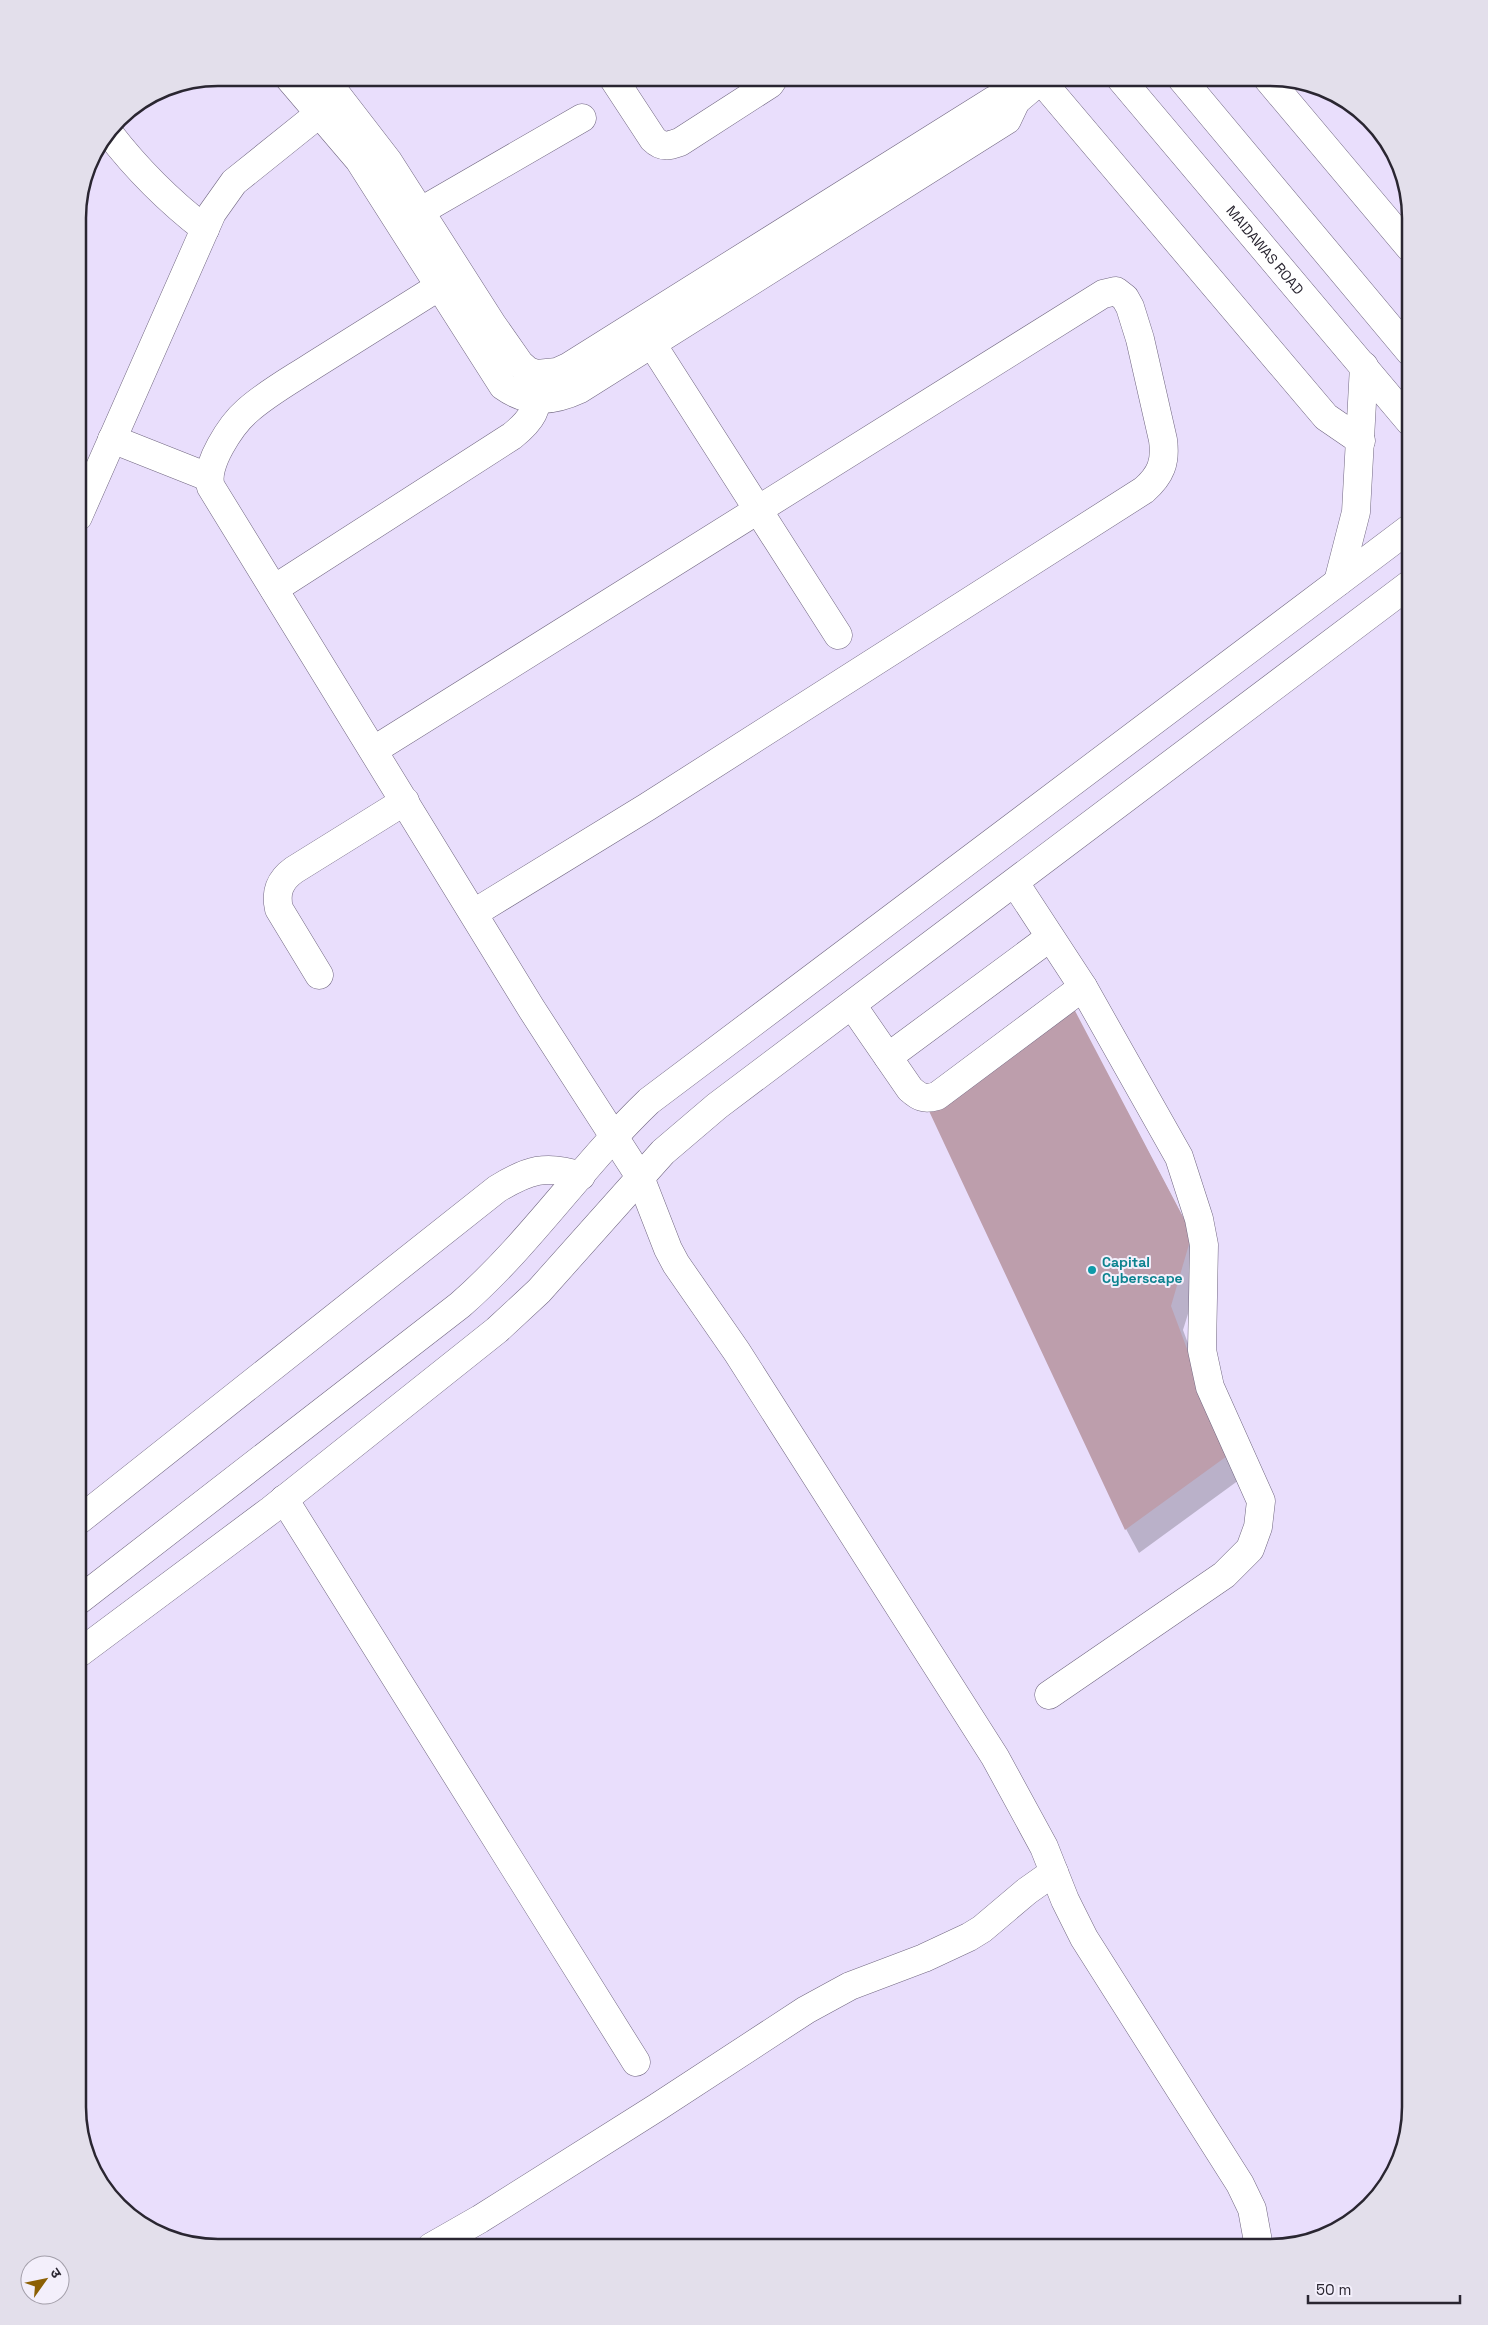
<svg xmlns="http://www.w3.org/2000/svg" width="1488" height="2325" font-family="'Space Grotesk','Noto Sans Devanagari',sans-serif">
	<rect width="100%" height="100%" fill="#e9defc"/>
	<polygon fill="#0003" points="1073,1009 1205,1259 1183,1330 1239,1480 1139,1553 1126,1529"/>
	<polygon fill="#bd9eac" points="1073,1007 1192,1234 1171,1306 1227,1456 1125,1530 929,1111"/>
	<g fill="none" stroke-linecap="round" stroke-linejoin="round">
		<g stroke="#716781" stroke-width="29">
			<g id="minor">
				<path d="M 289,78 L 359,160 L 503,386 C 528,404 552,402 580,389 L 1007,120 L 1016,101 L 1043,78"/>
				<polyline points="324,78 388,161 492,324 520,364 528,371 537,374 557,372 568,367 994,100 1016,101"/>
				<path d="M 613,78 L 653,139 C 662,148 669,146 680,142 L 770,84 L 774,78"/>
				<polyline points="1039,78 1326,417 1361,441"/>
				<path id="s1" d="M 1120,78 L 1410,422"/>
				<polyline points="1181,78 1410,352"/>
				<polyline points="1267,78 1410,248"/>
				<path d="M 109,133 C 136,168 170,202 205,229"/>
				<polyline points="421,211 582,118"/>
				<path d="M 440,286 C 398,312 356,339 314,365 C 291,380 267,393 247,411 C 232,424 203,466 211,487 L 531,1008 L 640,1177 L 668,1249 L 676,1264 L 737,1352 L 995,1757 L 1044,1847 L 1065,1900 L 1084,1938 L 1240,2184 L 1252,2209 L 1259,2247"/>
				<polyline points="652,344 838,635"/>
				<polyline points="112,439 208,477"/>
				<polyline points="78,517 212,213 234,182 320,113"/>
				<polyline points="1338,582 1356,512 1364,366"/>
				<path d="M 274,589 L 512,436 C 532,420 539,409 537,383"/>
				<path d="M 374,750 L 1103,294 L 1116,291 L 1125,298 L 1130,307 L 1140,339 L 1163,440 C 1166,462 1161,475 1144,490 L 647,807 L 474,913"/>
				<polyline points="1015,883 1083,987 1179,1157 1199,1219 1204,1245 1202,1350 1210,1387 1261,1501 1258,1527 1250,1549 1224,1575 1049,1695"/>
				<path d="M 319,975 L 279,909 C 275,892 280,880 294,870 L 405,801"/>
				<path d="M 852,1005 L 910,1089 C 919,1097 924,1100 937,1096 L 1083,987"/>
				<polyline points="888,1057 1049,938"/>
				<polyline points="284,1499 636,2062"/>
				<path d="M 78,1521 L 497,1189 C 528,1170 546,1164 581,1176"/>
				<path d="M 78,1601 L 460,1305 C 530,1244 582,1165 649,1101 L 1410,528"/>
				<polyline points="78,1654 271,1510 497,1330 539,1291 663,1152 717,1106 1410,584"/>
				<polyline points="431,2247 480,2219 656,2108 806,2010 850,1986 924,1958 969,1937 982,1929 1027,1891 1054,1872"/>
			</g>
		</g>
		<use href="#minor" stroke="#fff" stroke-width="28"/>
	</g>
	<circle fill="#0f9aa8" stroke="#f3effb" stroke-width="2" cx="1092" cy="1270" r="5"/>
	<g text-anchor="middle" stroke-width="4" stroke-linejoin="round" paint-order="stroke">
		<g font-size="14" fill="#2a2631" stroke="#f3effb">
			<text dy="5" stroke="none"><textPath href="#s1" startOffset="225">MAIDAWAS ROAD</textPath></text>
		</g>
		<g font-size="14" font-weight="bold" fill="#0d838f" stroke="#f3effb" text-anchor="start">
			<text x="1102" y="1267">Capital<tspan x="1102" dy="16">Cyberscape</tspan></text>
		</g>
	</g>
	<path d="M0 0H1488V2325H0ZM218 86H1270A132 132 0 0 1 1402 218V2107A132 132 0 0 1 1270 2239H218A132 132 0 0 1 86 2107V218A132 132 0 0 1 218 86Z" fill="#e3dfeb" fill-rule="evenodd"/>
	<path fill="none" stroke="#2a2631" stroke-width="2.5" d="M218 86H1270A132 132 0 0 1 1402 218V2107A132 132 0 0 1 1270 2239H218A132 132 0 0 1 86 2107V218A132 132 0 0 1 218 86Z"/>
	<g transform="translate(45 2280) rotate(57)"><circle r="24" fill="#f3effb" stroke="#a39faa"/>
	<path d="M0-4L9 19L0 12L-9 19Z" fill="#8c6004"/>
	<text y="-8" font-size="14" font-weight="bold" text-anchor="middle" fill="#2a2631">उ</text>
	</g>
	<path d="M1308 2295v8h152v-8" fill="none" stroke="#2a2631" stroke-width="2.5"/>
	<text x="1316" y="2295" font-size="15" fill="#2a2631" stroke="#f3effb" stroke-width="4" paint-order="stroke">50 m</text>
</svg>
